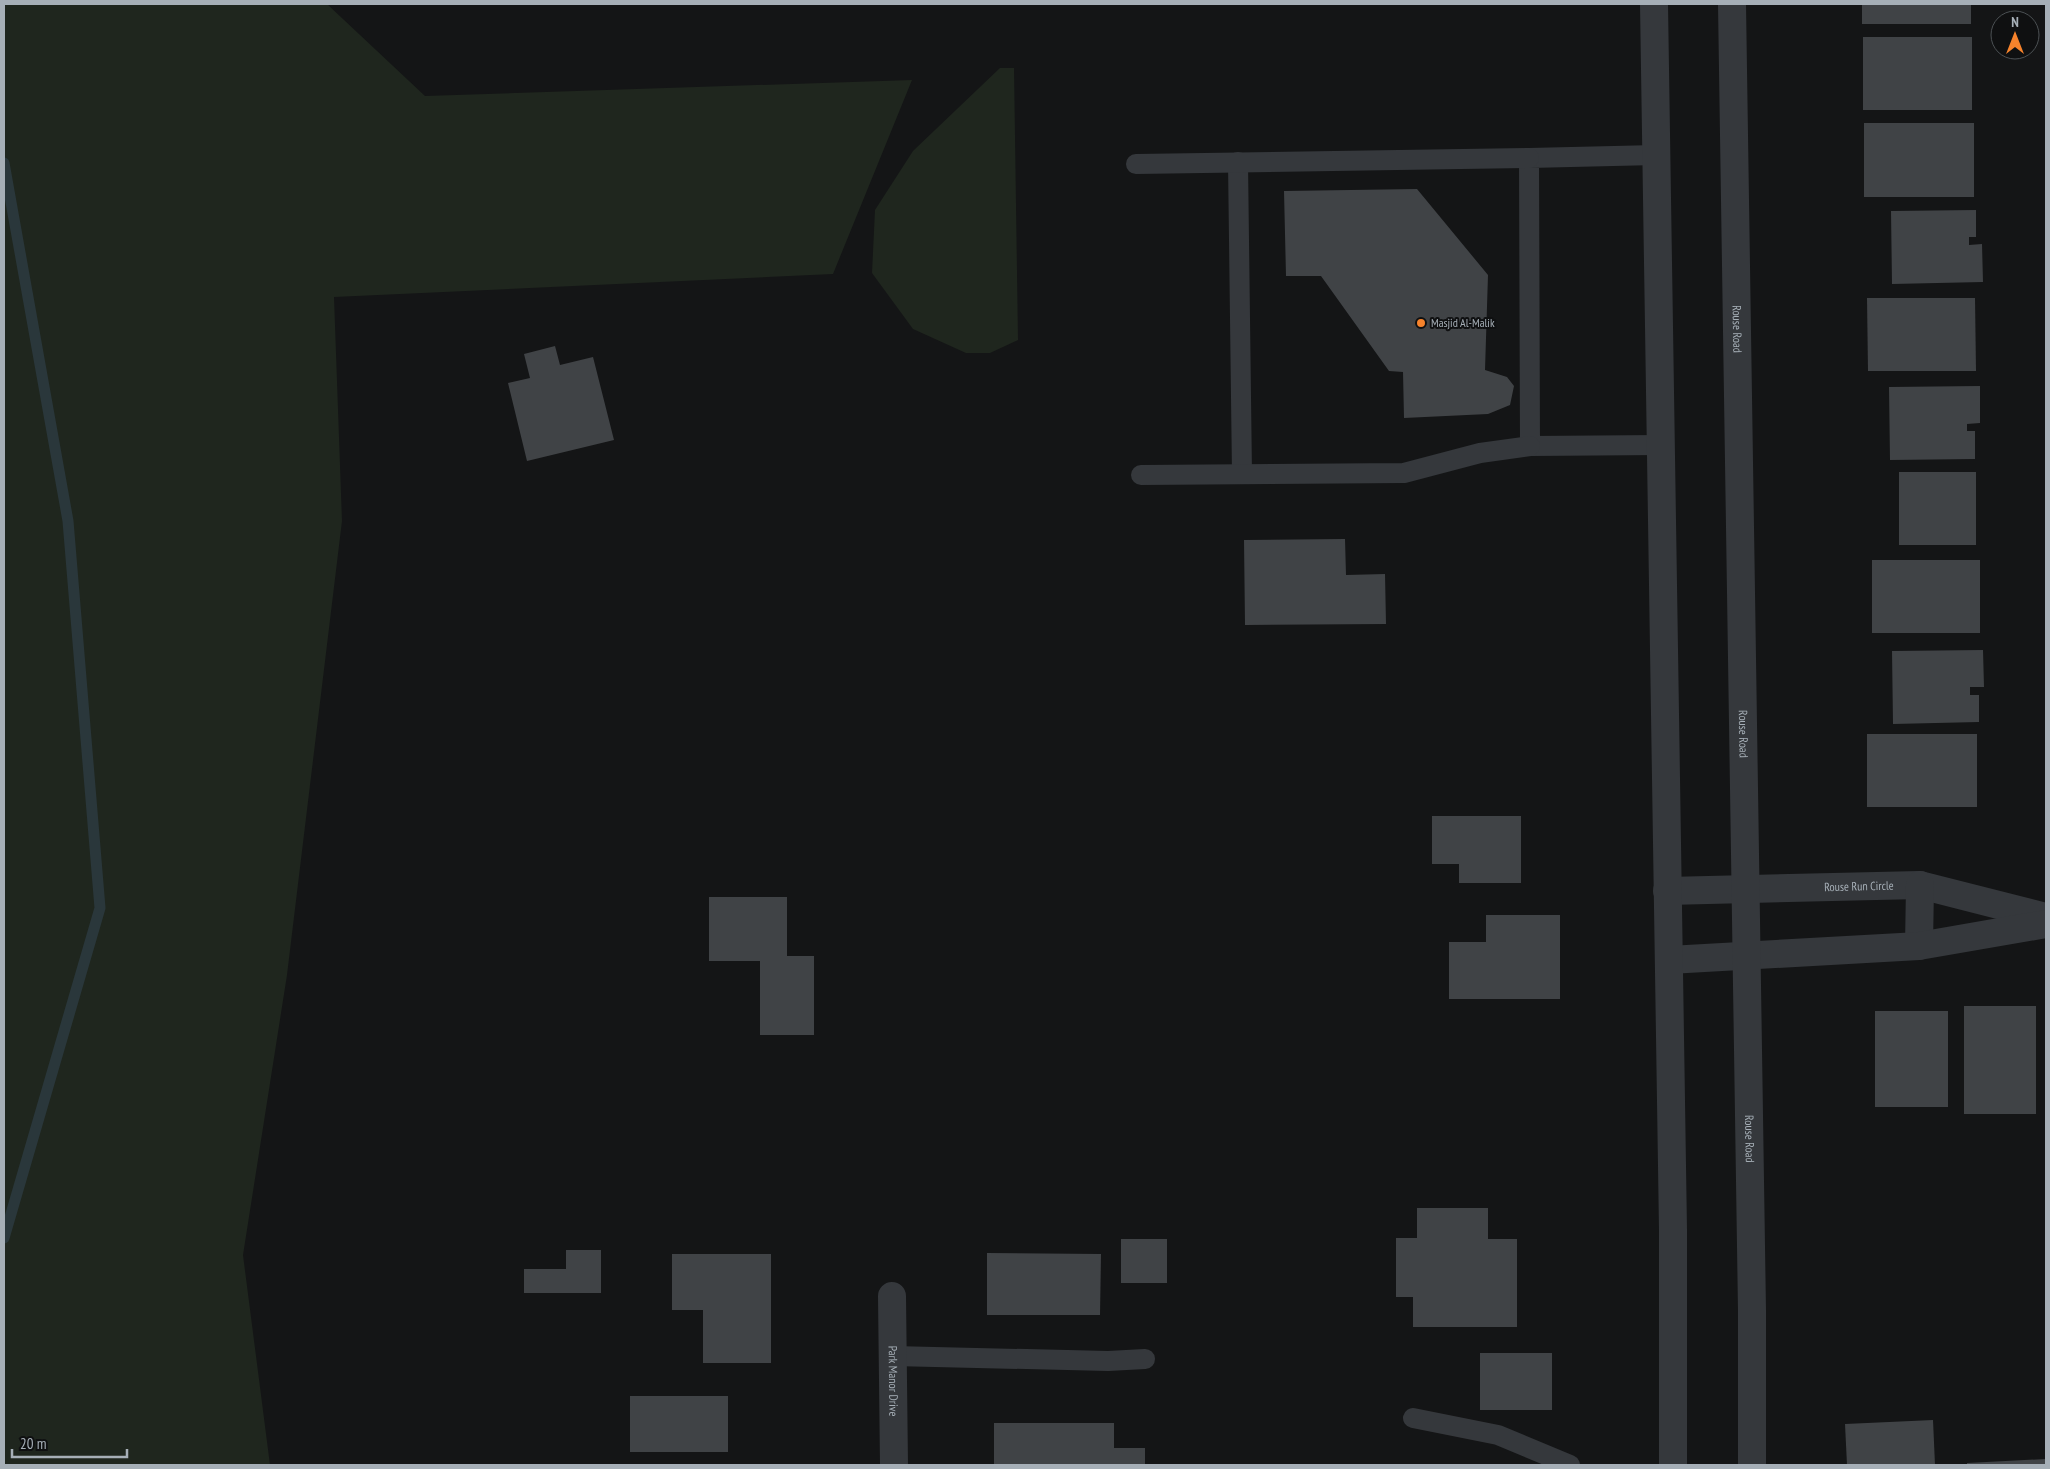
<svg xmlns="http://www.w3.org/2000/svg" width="2050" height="1469" font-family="'PT Sans Narrow',sans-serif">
	<rect width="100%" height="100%" fill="#141516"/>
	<g fill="#1f261e">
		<polygon points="4,4 327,4 425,96 912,80 833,274 334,297 342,521 287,975 243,1255 270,1465 4,1465"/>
		<polygon points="1000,68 1014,68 1018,340 990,353 966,353 913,329 872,273 875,210 913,151"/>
	</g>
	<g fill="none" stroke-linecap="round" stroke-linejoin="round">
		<polyline stroke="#2a373b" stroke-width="11" points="4,163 68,521 100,908 4,1238"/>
	</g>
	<g fill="#404346">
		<rect x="1862" y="4" width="109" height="20"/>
		<rect x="1863" y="37" width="109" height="73"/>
		<rect x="1864" y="123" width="110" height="74"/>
		<polygon points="1417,189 1488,275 1485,370 1507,377 1514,386 1510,405 1488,414 1404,418 1403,372 1389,371 1321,276 1286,276 1284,191"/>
		<polygon points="1976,210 1976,237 1969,237 1969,245 1982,244 1983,282 1892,284 1891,211"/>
		<polygon points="1867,298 1975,298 1976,371 1868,371"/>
		<polygon points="555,346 560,365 593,357 614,440 527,461 508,383 530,378 524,354"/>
		<polygon points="1980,386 1980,423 1967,424 1967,431 1975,431 1975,459 1890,460 1889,387"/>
		<rect x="1899" y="472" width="77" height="73"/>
		<polygon points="1345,539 1346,575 1385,574 1386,624 1245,625 1244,540"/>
		<rect x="1872" y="560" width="108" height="73"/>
		<polygon points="1983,650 1984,687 1970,687 1970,695 1979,695 1979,722 1893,724 1892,651"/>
		<rect x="1867" y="734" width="110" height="73"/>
		<polygon points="1432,816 1521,816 1521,883 1459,883 1459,864 1432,864"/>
		<polygon points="709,897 787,897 787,956 814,956 814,1035 760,1035 760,961 709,961"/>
		<polygon points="1486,915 1560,915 1560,999 1449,999 1449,942 1486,942"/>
		<rect x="1964" y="1006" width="72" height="108"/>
		<rect x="1875" y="1011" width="73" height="96"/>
		<polygon points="1417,1208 1488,1208 1488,1239 1517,1239 1517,1327 1413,1327 1413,1297 1396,1297 1396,1238 1417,1238"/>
		<rect x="1121" y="1239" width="46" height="44"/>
		<polygon points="566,1250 601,1250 601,1293 524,1293 524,1269 566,1269"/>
		<polygon points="987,1253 1101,1254 1100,1315 987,1315"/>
		<polygon points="672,1254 771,1254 771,1363 703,1363 703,1310 672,1310"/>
		<rect x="1480" y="1353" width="72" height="57"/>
		<rect x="630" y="1396" width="98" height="56"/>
		<polygon points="1933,1420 1935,1465 1847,1465 1845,1424"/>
		<polygon points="994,1423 1114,1423 1114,1448 1145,1448 1145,1465 994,1465"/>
		<polygon points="2046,1459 2046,1465 1967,1465 1967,1463"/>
	</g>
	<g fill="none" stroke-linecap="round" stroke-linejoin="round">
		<g stroke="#35383c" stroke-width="20">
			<polyline points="1656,155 1529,158 1530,446 1661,445"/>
			<polyline points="1238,162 1242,474"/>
			<polyline points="1136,164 1529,158"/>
			<polyline points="1141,475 1404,473 1480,453 1530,446"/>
			<polyline points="893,1356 1108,1361 1145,1359"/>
			<polyline points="1413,1418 1498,1435 1570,1465"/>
		</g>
		<g stroke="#35383c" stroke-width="28">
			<path id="s1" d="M 1667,891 L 1920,885 L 2046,917"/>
			<polyline points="1919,946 1920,885"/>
			<polyline points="1669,960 1919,946 2046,924"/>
			<path id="s2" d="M 892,1296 L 894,1465"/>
		</g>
		<g stroke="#35383c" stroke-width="28">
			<polyline points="1654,4 1673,1230 1673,1465"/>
			<path id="s3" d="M 1732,4 L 1752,1311 L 1752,1465"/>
		</g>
	</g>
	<circle fill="#f6832c" stroke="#0f1011" stroke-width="2" cx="1421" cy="323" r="5"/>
	<g text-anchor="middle" stroke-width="4" stroke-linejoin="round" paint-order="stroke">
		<g font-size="12" fill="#a6afb7" stroke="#0f1011" text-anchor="start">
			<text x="1431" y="327">Masjid Al-Malik</text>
		</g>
		<g font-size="12" fill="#a6afb7" stroke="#0f1011">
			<text dy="4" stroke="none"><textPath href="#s3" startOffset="325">Rouse Road</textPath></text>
			<text dy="4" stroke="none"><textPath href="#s3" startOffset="730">Rouse Road</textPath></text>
			<text dy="4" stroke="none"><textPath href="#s1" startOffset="192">Rouse Run Circle</textPath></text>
			<text dy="4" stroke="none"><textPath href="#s3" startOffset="1135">Rouse Road</textPath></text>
			<text dy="4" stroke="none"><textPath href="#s2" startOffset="85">Park Manor Drive</textPath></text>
		</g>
	</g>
	<rect width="2050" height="1469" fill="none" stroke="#a6afb7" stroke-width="10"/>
	<g transform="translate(2015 35)"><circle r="24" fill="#0f1011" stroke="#4b5053"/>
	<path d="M0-4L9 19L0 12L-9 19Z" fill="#f6832c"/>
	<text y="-8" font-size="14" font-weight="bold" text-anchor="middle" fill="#a6afb7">N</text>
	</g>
	<path d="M12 1449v8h115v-8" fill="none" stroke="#a6afb7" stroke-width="2.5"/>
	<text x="20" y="1449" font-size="15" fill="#a6afb7" stroke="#0f1011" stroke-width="4" paint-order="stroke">20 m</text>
</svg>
